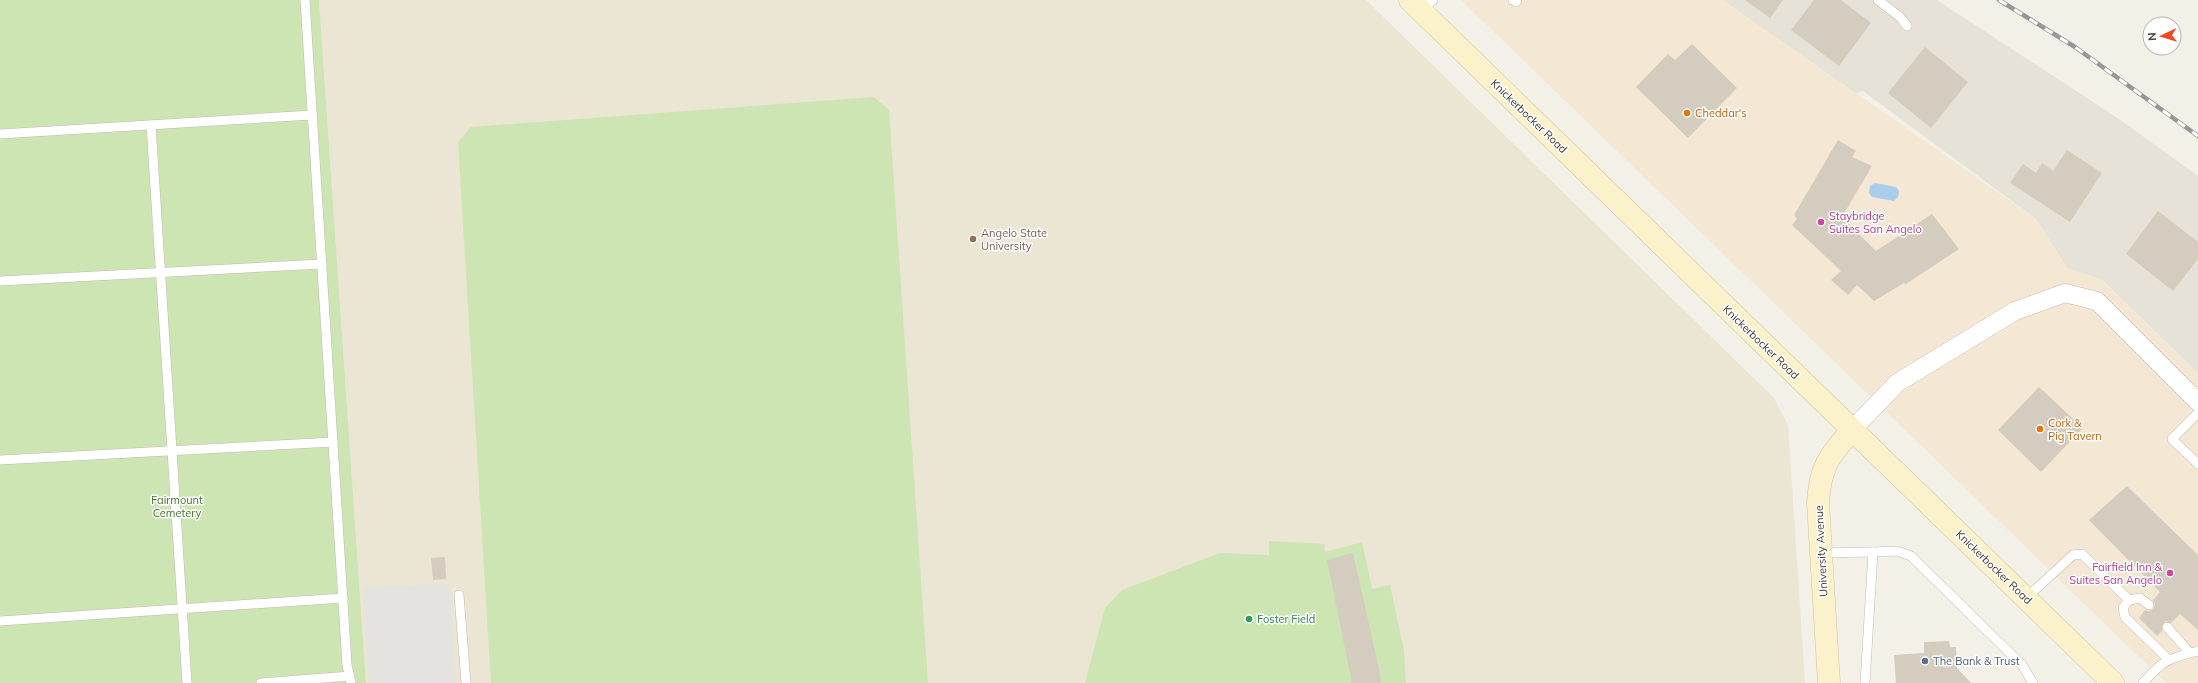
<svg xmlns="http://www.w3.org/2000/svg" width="2198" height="683" font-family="Mulish,sans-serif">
	<rect width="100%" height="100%" fill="#f3f0e8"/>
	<polygon fill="#e7e2d7" points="1716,0 1937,0 2119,119 2198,176 2198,373 2102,280 2067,268 2036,219 1863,91 1848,96"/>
	<polygon fill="#f4e8d5" points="1461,0 1723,0 2036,219 2067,268 2102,280 2198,373 2198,683 2166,683"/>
	<polygon fill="#ebe5d3" points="319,0 1366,0 1774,398 1788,425 1805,683 366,683"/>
	<g fill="#cde5b3">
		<polygon points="0,0 319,0 366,683 0,683"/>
		<polygon points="874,97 889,110 928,683 491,683 458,142 471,127"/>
		<polygon points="1269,541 1324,544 1325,552 1362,542 1372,589 1390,585 1404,651 1406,683 1085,683 1105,608 1122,590 1220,553 1269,555"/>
	</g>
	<polygon fill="#e5e3e0" points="450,583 456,683 369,683 363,588"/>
	<polygon fill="#a8ceec" points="1875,183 1896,187 1899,191 1898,197 1894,201 1872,197 1869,193 1870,186"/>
	<g fill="#d4ccbe">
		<polygon points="1745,0 1783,0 1770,18"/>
		<polygon points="1814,0 1841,0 1871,23 1839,66 1791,30"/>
		<polygon points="1692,44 1737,88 1688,138 1636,87 1668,54 1675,60"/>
		<polygon points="1925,47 1968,82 1931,128 1888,93"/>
		<polygon points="1838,140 1856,151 1852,157 1872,166 1842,217 1876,251 1932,214 1959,249 1906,284 1904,283 1874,301 1857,285 1848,295 1831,280 1841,271 1792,225 1797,219 1794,215"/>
		<polygon points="2067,150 2102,173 2070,222 2010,183 2023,164 2036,173 2042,163 2053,171"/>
		<polygon points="2158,211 2198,242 2198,259 2173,291 2126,254"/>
		<polygon points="2039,387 2083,428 2041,472 1998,430"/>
		<polygon points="2127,486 2198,555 2198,630 2180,614 2171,623 2166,621 2163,623 2162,631 2157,636 2139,618 2145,610 2149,611 2153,609 2155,605 2153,600 2160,592 2089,520"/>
		<polygon points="1353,553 1379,669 1381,683 1352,683 1327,560"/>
		<polygon points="445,557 446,579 433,580 431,558"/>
		<polygon points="1949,641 1950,647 1956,647 1957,668 1971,683 1896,683 1894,655 1924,653 1924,642"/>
	</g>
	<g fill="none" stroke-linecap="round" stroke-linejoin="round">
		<g stroke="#c1bbae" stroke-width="10">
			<g id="lane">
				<polyline points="305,0 347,665 351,683"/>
				<polyline points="1513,0 1516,2 1517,0"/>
				<polyline points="1878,0 1900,17 1907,26"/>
				<polyline points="1421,11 1433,0"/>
				<polyline points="151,125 187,683"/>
				<polyline points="0,134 312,115"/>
				<polyline points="0,281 322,264"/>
				<polyline points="2198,413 2172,439 2198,464"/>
				<polyline points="0,460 333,442"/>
				<polyline points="1873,552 1897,551 1911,556 2022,665 2033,683"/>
				<polyline points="1821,553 1873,552 1865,683"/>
				<polyline points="459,595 466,683"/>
				<polyline points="2026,598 2073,555 2082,554 2129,600 2140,598 2149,605"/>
				<polyline points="2129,600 2123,608 2125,617 2168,659"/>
				<polyline points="0,621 343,598"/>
				<polyline points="2167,627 2190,653"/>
				<polyline points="261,683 350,676"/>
				<path d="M 2143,683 C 2164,659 2168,659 2198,651"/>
			</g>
		</g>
		<g stroke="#c1bbae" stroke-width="19">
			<polyline id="street" points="1852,430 1897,383 2015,311 2065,293 2097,301 2198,402"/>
		</g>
		<g stroke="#d0c49a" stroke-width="23">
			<g id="secondary">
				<polyline points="1410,0 2113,683"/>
				<path d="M 1829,683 L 1818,503 C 1820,467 1829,456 1852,430"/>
			</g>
		</g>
		<use href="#lane" stroke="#fff" stroke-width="9"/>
		<use href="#street" stroke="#fff" stroke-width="18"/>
		<use href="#secondary" stroke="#fbf1ca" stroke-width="22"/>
		<g stroke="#979797" stroke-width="4.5">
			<polyline id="rail" points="1999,0 2075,47 2198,136"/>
		</g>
		<use href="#rail" stroke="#fff" stroke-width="3" stroke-dasharray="9" stroke-linecap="butt"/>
	</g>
	<g fill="#e8710a" stroke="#fff" stroke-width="1.5">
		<circle cx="1687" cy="113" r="4"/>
		<circle cx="2040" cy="429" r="4"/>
	</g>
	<g fill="#d1479c" stroke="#fff" stroke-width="1.5">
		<circle cx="1821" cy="222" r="4"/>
		<circle cx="2170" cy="573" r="4"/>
	</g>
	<circle fill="#8d6e63" stroke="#fff" stroke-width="1.5" cx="973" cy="239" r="4"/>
	<circle fill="#2e9e5b" stroke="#fff" stroke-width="1.5" cx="1249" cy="619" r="4"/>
	<circle fill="#5c6f8a" stroke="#fff" stroke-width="1.5" cx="1925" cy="661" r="4"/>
	<g text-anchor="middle" stroke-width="3" stroke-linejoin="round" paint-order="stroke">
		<g font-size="11" fill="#c56008" stroke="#fff" text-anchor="start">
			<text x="1695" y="117">Cheddar's</text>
			<text x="2048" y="427">Cork &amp;<tspan x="2048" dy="13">Pig Tavern</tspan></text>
		</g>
		<g font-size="11" fill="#464137" stroke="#fff">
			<text transform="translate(1529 116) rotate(44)" y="4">Knickerbocker Road</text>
			<text transform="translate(1761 342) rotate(44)" y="4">Knickerbocker Road</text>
			<text transform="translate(1821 551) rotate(-93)" y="4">University Avenue</text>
			<text transform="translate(1994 567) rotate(44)" y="4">Knickerbocker Road</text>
		</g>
		<g font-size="11" fill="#b23c85" stroke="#fff" text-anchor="start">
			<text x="1829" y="220">Staybridge<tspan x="1829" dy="13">Suites San Angelo</tspan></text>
			<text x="2162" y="571" text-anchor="end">Fairfield Inn &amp;<tspan x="2162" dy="13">Suites San Angelo</tspan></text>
		</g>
		<g font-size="11" fill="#785e54" stroke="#fff" text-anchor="start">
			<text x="981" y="237">Angelo State<tspan x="981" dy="13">University</tspan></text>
		</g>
		<g font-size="11" fill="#46752d" stroke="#fff">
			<text x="177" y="504">Fairmount<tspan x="177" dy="13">Cemetery</tspan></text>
		</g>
		<g font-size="11" fill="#27864d" stroke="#fff" text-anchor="start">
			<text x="1257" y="623">Foster Field</text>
		</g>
		<g font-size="11" fill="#4e5e75" stroke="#fff" text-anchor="start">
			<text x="1933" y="665">The Bank &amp; Trust</text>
		</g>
	</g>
	<g transform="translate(2162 36) rotate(266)"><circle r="19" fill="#ffffff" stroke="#b5b3af"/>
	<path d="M0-3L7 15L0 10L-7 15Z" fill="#ee4a25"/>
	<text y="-6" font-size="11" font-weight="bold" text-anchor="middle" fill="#464137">N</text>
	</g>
</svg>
